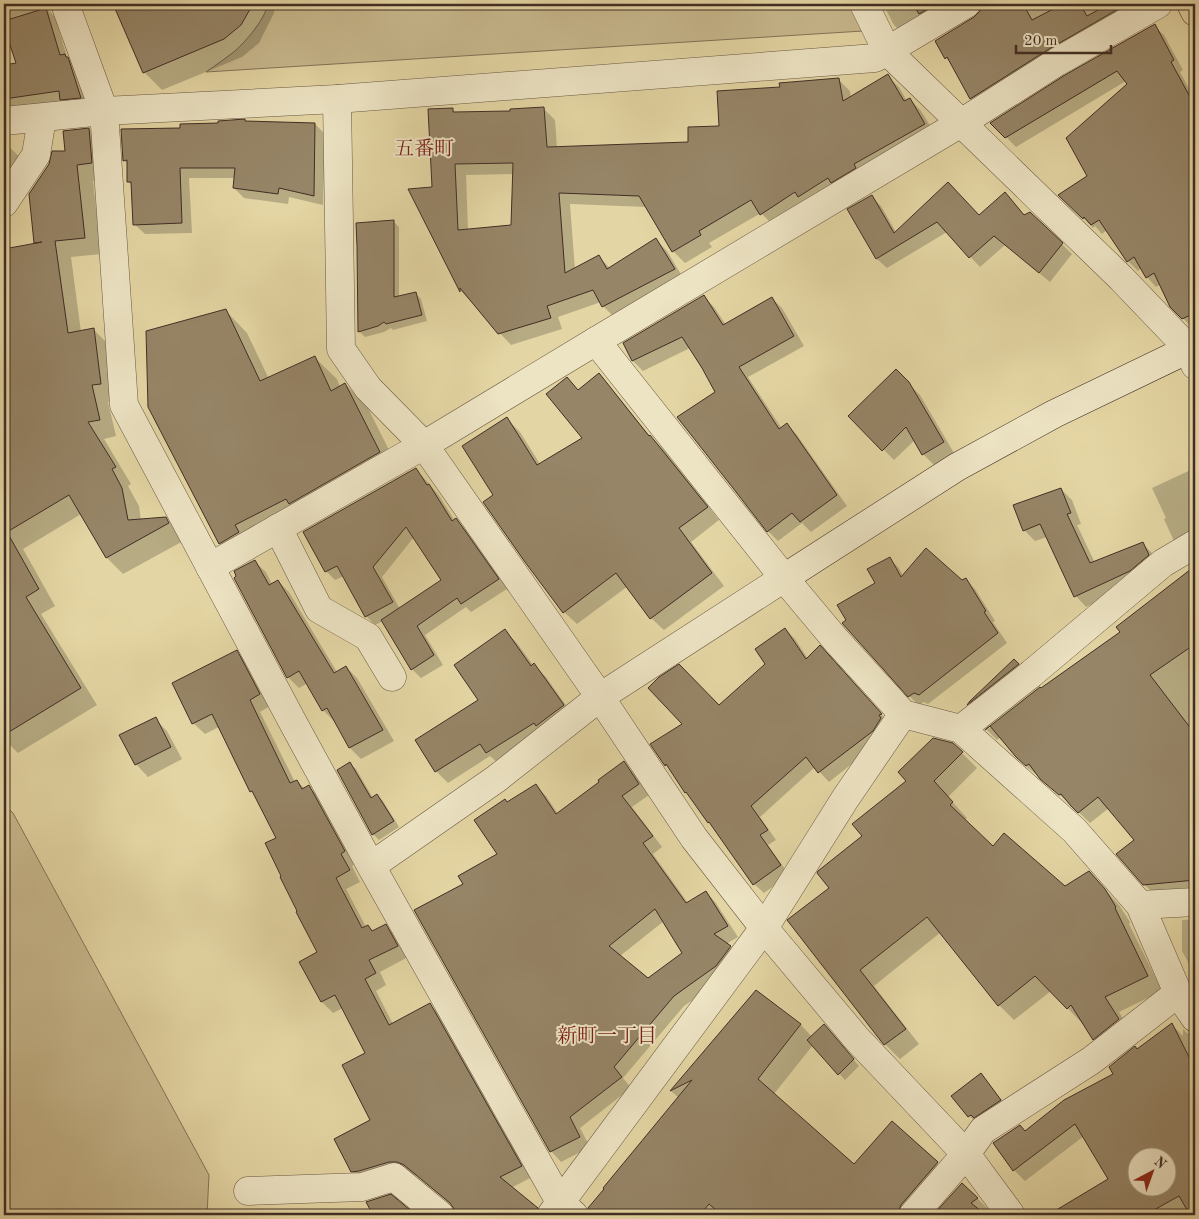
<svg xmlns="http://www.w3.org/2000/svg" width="1199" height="1219" font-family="'Old Standard TT','Noto Serif JP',serif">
	<rect width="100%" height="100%" fill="#e4d6a4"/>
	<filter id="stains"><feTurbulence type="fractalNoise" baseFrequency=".004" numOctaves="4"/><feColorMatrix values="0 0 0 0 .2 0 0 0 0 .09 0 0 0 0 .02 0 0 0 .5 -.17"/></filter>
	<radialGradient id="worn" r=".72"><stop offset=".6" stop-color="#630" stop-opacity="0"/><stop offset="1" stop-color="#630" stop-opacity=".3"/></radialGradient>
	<g fill="#c8b98e" stroke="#84745a">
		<path d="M 268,4 L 849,4 L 863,31 L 206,72 C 216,65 226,58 235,51 C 247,40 265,19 268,4 Z"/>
		<polygon points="4,804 13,813 209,1175 207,1215 4,1215"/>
	</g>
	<g fill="#0003" fill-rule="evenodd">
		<polygon points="4,4 42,4 55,17 67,57 75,65 90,107 4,109 4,66 17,65 4,23"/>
		<polygon points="114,4 275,4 274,13 259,43 242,57 162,90 144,72"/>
		<polygon points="883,4 964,4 905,36 894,25"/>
		<polygon points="983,4 1151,4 982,108 971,98 952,64 946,58 981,12"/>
		<polygon points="1154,26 1164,35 1183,70 1180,72 1195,100 1195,119 1189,122 1195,133 1195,326 1192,328 1172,306 1161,284 1156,287 1147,277 1141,268 1138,271 1128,261 1107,230 1102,234 1095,226 1093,228 1060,195 1089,177 1129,85 1126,81 1016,147 992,123"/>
		<path d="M 887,76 L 899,87 L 907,101 L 910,99 L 921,111 L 936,135 L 773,225 L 761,213 L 709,243 L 712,247 L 685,263 L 673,251 L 647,207 L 570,204 L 575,270 L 599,257 L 610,268 L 656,240 L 667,251 L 685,281 L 614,317 L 603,306 L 601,302 L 558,317 L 562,329 L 511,345 L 461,291 L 410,190 L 433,188 L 452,109 L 456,113 L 511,112 L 543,108 L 555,120 L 557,148 L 690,143 L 720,128 L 781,89 L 838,79 L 850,91 L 851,98 ZM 514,174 L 512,227 L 468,230 L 466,175 Z"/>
		<polygon points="246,123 315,124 325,134 323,205 289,197 288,204 244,198 234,188 235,178 189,178 192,233 145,234 134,224 133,186 129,182 128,164 124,160 182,129"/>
		<polygon points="89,129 106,146 108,180 93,181 101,254 71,257 81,332 94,330 111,347 117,400 108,402 116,436 104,439 131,484 128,486 139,506 141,520 165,518 182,535 185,540 123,574 107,558 81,514 23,549 55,606 41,614 97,705 18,753 4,739 4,258 11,256 37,244 35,242 66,152"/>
		<polygon points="8,146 23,160 4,183 4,151"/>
		<polygon points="948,184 979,217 1015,204 1025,216 1030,213 1072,254 1050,282 1005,245 980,267 947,232 887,268 877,259 848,210 871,196 881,206 896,232"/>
		<polygon points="393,221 399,227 399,297 415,293 421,299 427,321 393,330 391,328 384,332 365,337 359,331"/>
		<polygon points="704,297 714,307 726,325 772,298 782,308 804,346 748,377 782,429 787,425 797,435 847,506 811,532 802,523 778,541 768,531 716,393 703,367 690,348 643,371 633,361 624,344"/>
		<polygon points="226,311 247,333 269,379 315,358 337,379 340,387 345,384 367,406 401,474 242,565 220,543"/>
		<polygon points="896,371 920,395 954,453 934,465 923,454 915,440 894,460 850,416"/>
		<polygon points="598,375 611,388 650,436 663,449 719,520 691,542 724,586 664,630 651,618 628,586 577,624 564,612 495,495 507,419 520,432 540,464 584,439 579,391"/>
		<polygon points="1195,468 1195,543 1184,550 1173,539 1164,519 1166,518 1152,488"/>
		<path d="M 416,469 L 438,494 L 455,521 L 456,520 L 465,529 L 507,589 L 471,612 L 466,607 L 425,635 L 443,665 L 421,678 L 412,669 L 383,621 L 375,625 L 366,616 L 344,576 L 335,580 L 326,571 ZM 414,537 L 443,580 L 400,609 L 382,577 Z"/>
		<polygon points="1061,489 1072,500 1081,524 1077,525 1095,563 1142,543 1153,554 1141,581 1086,607 1076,596 1047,537 1035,541 1024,530"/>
		<polygon points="889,558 899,568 903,576 962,581 965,579 975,589 995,621 993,622 1007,643 928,704 924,702 919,705 909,696 877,583"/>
		<polygon points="254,561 266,572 272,584 278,581 289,592 337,672 346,667 357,678 394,741 361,759 350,748 336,720 334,721 323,710 308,683 299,688 288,677"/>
		<polygon points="1195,568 1195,897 1155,895 1144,884 1136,841 1109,808 1090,823 1071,805 1053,789 1039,775 1038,776 1028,768 1017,756 1001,737 997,740 987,730 1040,688 1041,689 1122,632 1118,628"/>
		<polygon points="785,629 795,639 808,659 829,656 890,724 882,740 829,782 815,767 760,817 776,840 768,845 789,875 764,893 754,884 715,829 709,822 692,798 686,792 672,772 666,765 652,745 719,707 767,664"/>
		<polygon points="505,631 517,643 533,665 534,665 546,677 575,718 499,764 490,756 448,783 436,771 480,700"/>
		<polygon points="236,651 248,663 270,706 260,712 295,782 297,781 305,789 309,787 320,798 356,863 352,866 360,882 346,889 366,927 368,926 374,932 386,926 397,937 408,957 380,972 386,985 376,991 393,1024 430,1005 441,1016 532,1177 511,1188 543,1215 456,1215 456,1210 454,1207 417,1176 410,1173 363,1183 352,1171 372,1121 367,1054 343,1008 333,1013 322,1002 301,962 319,953 277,838 256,795 251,791 219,727 205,734 193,723"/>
		<polygon points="1014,660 1023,670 973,710 968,705"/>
		<polygon points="155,719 167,731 182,759 148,777 136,764"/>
		<polygon points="953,744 977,768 948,797 967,818 964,820 993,848 1065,887 1089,872 1119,905 1130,922 1129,924 1162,991 1119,1012 1133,1035 1108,1054 1094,1039 1083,1022 1082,1023 1051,991 1014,1020 999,1005 941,932 874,986 919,1044 900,1059 885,1044 789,921 831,889 863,836"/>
		<path d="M 624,763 L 634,774 L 649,795 L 632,807 L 662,847 L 653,854 L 688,903 L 706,892 L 716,903 L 738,937 L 726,944 L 741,957 L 727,977 L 684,1006 L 623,1078 L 631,1088 L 580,1128 L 590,1147 L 561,1162 L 551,1151 L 465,885 L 499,855 L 508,803 L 535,785 L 546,796 L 558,814 ZM 664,921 L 684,953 L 648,979 L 620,956 Z"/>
		<polygon points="350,764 356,769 373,798 377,795 383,801 399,827 379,840 373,834"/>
		<polygon points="1195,919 1195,975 1182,951 1182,920"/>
		<polygon points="756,992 801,1025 812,1037 830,1032 859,1066 845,1080 813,1045 774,1094 854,1165 892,1123 937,1163 953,1179 921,1215 590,1215 590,1211 679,1098 671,1091"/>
		<path d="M 1172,1025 L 1183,1036 L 1183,1029 L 1187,1033 L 1195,1035 L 1195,1215 L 1050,1215 L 1109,1179 L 1084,1136 L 1025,1181 L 1014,1170 L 994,1144 L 1020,1126 L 1026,1132 L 1115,1074 L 1137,1050 ZM 1136,1156 L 1166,1156 L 1166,1186 L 1136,1186 Z"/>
		<polygon points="986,1080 1006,1106 975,1122 953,1096"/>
		<polygon points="962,1185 977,1198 993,1214 991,1215 935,1215"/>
	</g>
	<g fill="#968567" stroke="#412e25" fill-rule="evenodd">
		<polygon points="113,4 253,4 241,25 224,39 143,73"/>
		<polygon points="913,4 936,4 919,14"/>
		<polygon points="982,4 1023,4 1032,20 1063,4 1080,4 1087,16 1109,4 1127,4 1049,49 970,99 947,57 945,59 935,41 974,17 980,11"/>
		<polygon points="46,8 60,55 65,54 66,57 68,57 81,98 60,100 59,91 4,99 4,65 16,63 4,27 4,21"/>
		<polygon points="1155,24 1174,60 1171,62 1195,106 1195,313 1182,319 1170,307 1154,273 1146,278 1134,257 1127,262 1099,220 1091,225 1084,217 1083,219 1058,195 1087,176 1066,138 1127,84 1117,71 1005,138 990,123 1065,75"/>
		<path d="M 888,74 L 904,101 L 910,98 L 925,124 L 854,164 L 856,168 L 831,183 L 828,178 L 798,197 L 795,192 L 760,215 L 751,200 L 699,231 L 701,235 L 672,252 L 639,196 L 559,193 L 565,273 L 599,255 L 607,269 L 656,238 L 675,269 L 602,307 L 593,290 L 547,306 L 551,318 L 498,334 L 460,288 L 460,292 L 408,189 L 432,187 L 428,109 L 453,108 L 453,112 L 510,111 L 510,109 L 544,107 L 547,147 L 688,142 L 688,127 L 719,126 L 717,91 L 780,87 L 779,83 L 839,78 L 843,101 ZM 513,163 L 511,225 L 458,230 L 455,164 Z"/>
		<polygon points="245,119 245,121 315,123 314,196 279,188 278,194 233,188 235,168 180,168 182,223 133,225 131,182 127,182 127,160 123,161 121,129 180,128 180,124 218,123 218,121"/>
		<polygon points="89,128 92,163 77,165 85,238 55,241 68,333 94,328 101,384 92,385 100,420 88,422 116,467 112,469 122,488 128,520 166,517 169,523 106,558 69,495 7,532 39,589 26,597 81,688 4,735 4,249 42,242 34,243 29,194 49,164 52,151 65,151 63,131"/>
		<polygon points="948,182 979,215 1005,192 1024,215 1030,212 1063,243 1039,273 994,236 969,258 937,222 876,259 847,209 872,195 894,233"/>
		<polygon points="394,220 394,297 416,292 422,315 386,324 384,322 378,326 358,332 357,246 356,223"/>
		<polygon points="704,295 723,325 772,297 794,336 739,367 779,429 787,423 837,495 800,522 792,513 767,532 733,488 677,417 715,392 702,368 682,337 632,361 623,343"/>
		<polygon points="226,309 260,381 315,356 331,391 345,383 380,452 289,504 286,499 235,525 239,532 219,544 148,407 146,331"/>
		<polygon points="896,369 909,382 944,442 922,455 906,427 882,451 848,416"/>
		<polygon points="599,373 649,436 650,435 708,507 679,528 712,573 650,619 616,573 563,613 525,562 483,502 493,495 462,446 507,417 537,465 582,438 546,394 567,377 578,390"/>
		<polygon points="416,468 427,485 429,484 452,521 456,518 499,579 461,604 457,598 417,626 434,655 411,670 381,620 441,580 406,527 373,567 393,602 365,617 337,566 325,572 303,532"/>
		<polygon points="1061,488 1071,513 1067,514 1090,563 1143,542 1149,555 1130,571 1074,597 1040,524 1023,531 1013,505"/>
		<polygon points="926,548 962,580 966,578 986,611 984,612 998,633 919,695 914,693 908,697 842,623 846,620 837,605 875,583 867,569 890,557 901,577"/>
		<polygon points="255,560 269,585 278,580 334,673 346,666 383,730 349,748 327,708 322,711 299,671 287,678 234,578 236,576 234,571"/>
		<polygon points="1195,566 1195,644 1150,675 1195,734 1195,880 1143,885 1116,854 1134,840 1098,797 1078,813 1071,806 1061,794 1059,795 1040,779 1029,764 1026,766 1016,757 990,726 985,730 1040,687 1041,688 1120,632 1116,627"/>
		<polygon points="785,628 806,659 820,645 882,714 879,715 881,718 873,731 818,773 806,757 751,806 768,830 760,835 781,865 753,885 709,822 708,823 686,792 685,793 666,764 665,766 650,744 682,724 648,688 659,677 679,664 719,705 765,664 755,649"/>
		<polygon points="505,629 531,666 534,663 564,705 536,726 534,723 486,753 480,744 435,772 415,740 478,700 454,665"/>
		<polygon points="237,650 260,694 250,700 290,783 297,780 302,789 309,785 345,851 341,854 350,870 336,878 362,928 368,925 372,931 386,924 398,946 369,960 376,973 365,979 389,1025 430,1003 522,1166 500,1177 538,1208 536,1215 455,1215 454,1209 450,1203 404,1165 397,1162 389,1162 359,1171 351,1172 334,1139 370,1120 342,1065 365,1053 335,995 321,1002 299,962 317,952 296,912 297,911 280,877 281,876 265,843 276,838 252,791 250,792 212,714 192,724 172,683"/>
		<polygon points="1014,659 1019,664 967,705 970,701"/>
		<polygon points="156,717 171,747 135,765 119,735"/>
		<polygon points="933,738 953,743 963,752 934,781 953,802 950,805 993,846 1004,833 1065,886 1089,871 1105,889 1116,907 1115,908 1148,976 1105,997 1119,1019 1093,1040 1071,1005 1067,1009 1035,976 998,1006 927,917 860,970 906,1029 884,1045 787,920 829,888 817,873 818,871 862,836 852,824 906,781 898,772"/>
		<path d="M 624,761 L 639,784 L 622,796 L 653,836 L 643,843 L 686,903 L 706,891 L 728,926 L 714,934 L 731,946 L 716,966 L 674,996 L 614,1067 L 622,1077 L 570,1117 L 580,1137 L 550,1152 L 414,910 L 463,884 L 458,876 L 497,854 L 474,820 L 505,799 L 507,802 L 536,784 L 556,814 L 599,782 L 598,780 ZM 655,909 L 682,953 L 648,978 L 609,946 Z"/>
		<polygon points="350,762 371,798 377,794 394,821 372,835 337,770"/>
		<polygon points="756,990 801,1024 758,1079 854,1164 892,1121 938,1162 901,1205 898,1212 898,1215 722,1215 709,1204 700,1215 589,1215 588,1208 604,1189 603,1188 692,1080 670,1091"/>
		<path d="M 1172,1023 L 1195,1069 L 1195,1215 L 1190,1215 L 1179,1196 L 1145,1215 L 1048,1215 L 1108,1179 L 1075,1124 L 1013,1171 L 993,1143 L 1020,1125 L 1025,1131 L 1064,1100 L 1113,1074 L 1109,1067 L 1135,1046 L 1137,1049 ZM 1136,1156 L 1166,1156 L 1166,1186 L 1136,1186 Z"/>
		<polygon points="824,1024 854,1059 838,1075 807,1040"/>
		<polygon points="981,1073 1001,1100 974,1118 971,1115 968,1117 951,1096"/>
		<polygon points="962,1183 978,1198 971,1203 986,1215 933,1215"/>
		<polygon points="391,1194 416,1215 373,1215 366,1202"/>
	</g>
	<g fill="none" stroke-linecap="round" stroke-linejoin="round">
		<g stroke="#6a5845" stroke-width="29">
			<g id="street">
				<polyline points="65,4 104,111 124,405 291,719 371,866 560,1202 574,1215"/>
				<polyline points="864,4 887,51 1121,278 1189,349 1195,365"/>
				<polyline points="337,99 341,349 368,388 424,445 600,697 694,838 764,928 857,1039 966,1154 1011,1215"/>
				<polyline points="4,121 104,111 337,99 875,58 966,4"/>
				<polyline points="4,203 36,155 42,118"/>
				<polyline points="596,341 784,578 835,639 903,714 961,729 1074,830 1140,905 1178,993 1195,1018"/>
				<polyline points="278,528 319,609 368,637 392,677"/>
				<polyline points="210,567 424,445 596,341 961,123 1057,62 1158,4"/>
				<polyline points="961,729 1031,674 1163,563 1195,544"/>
				<polyline points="371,866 496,779 600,697 784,578"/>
				<polyline points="1140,905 1195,902"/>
				<polyline points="248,1191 362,1187 394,1177 440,1215"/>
				<polyline points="551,1215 764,928 845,799 903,714"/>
				<polyline points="913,1215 966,1154 983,1130 1092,1060 1178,993"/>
			</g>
		</g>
		<g stroke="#412e25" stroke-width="29">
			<polyline id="secondary" points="784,578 957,467 1054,414 1195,346"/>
		</g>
		<g stroke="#412e25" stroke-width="29">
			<polyline id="primary" points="1191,4 1195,12"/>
		</g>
		<use href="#street" stroke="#ede4c4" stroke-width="28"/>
		<use href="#secondary" stroke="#ede4c4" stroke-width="28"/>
		<use href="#primary" stroke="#e4d6a4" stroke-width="28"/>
	</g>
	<g text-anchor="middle" stroke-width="4" stroke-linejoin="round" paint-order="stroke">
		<g font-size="20" fill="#7a1f14" stroke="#ede4c4">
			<text x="424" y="155">五番町</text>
			<text x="607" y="1042">新町一丁目</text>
		</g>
	</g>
	<rect width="1199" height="1219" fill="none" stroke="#e4d6a4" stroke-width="20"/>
	<rect x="5" y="5" width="1189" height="1209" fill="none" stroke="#412e25" stroke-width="2.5"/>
	<rect x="10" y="10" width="1179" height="1199" fill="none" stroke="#412e25"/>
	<g transform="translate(1152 1172) rotate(41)"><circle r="24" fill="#ede4c4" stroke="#a89b84"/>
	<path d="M0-4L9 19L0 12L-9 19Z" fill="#8f2418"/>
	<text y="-8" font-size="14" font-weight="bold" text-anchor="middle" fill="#412e25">N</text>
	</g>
	<path d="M1016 45v8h95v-8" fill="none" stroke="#412e25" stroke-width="2.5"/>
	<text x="1024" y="45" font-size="15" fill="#412e25" stroke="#ede4c4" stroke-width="4" paint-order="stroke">20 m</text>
	<rect width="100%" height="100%" filter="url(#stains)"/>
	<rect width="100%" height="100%" fill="url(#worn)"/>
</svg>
